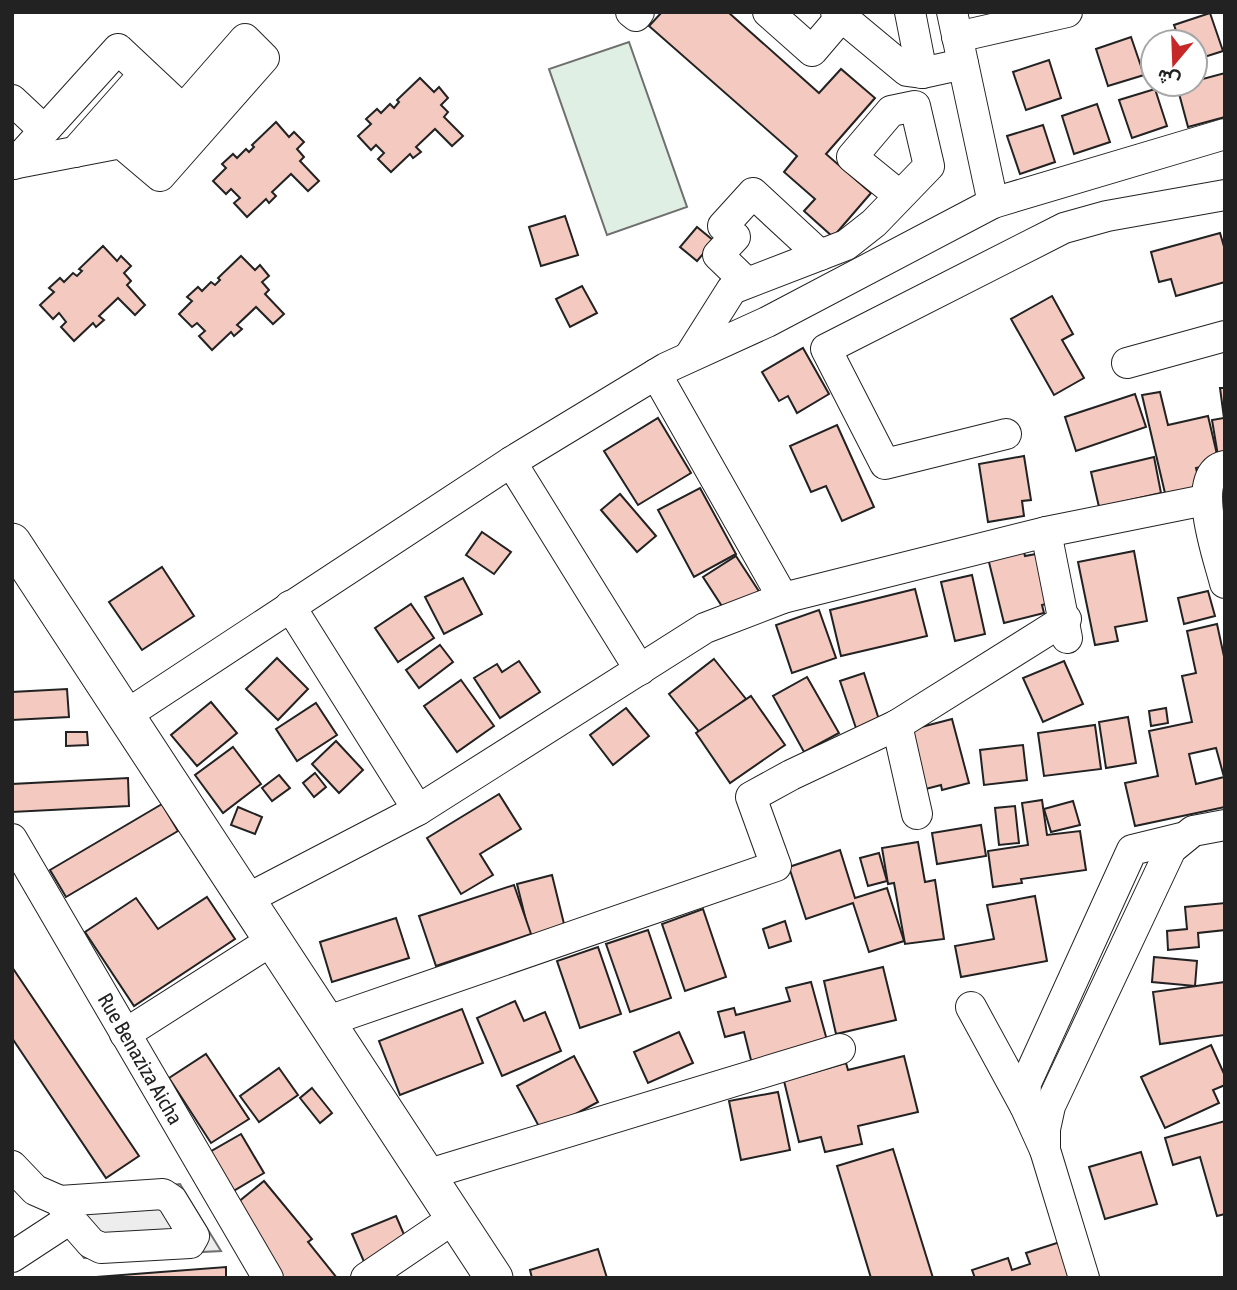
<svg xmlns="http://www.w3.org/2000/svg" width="1237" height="1290" font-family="'Asap Condensed',Vazirmatn,sans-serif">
	<rect width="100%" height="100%" fill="#fff"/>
	<polygon fill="#e0efe3" stroke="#6f6f6f" stroke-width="2" points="629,42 687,207 607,235 549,69"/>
	<polygon fill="#ededed" stroke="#6f6f6f" stroke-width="2" points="180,1184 221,1251 84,1258 41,1197"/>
	<g fill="#f3c9c0" stroke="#222" stroke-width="2" fill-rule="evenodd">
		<polygon points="662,12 728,12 819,93 841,69 875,98 826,154 871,193 833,237 804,211 815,199 784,172 797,156 649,26"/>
		<polygon points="1210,13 1223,51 1195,60 1195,42 1180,42 1174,25"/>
		<polygon points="1131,37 1144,75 1108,86 1096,49"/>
		<polygon points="1049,60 1061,98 1026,110 1013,72"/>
		<polygon points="1225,73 1225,117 1188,127 1177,86 1195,84 1195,81"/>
		<polygon points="420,78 434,92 439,87 448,98 441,105 448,112 444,117 463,136 452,146 435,129 416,147 421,152 413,158 410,154 391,172 378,159 384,153 376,145 371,150 358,136 371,124 366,119 377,109 381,113 390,104 394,108 399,102 397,100"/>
		<polygon points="1155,89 1167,126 1132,138 1119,100"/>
		<polygon points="1097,104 1110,142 1074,154 1062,116"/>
		<polygon points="276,122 289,137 294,132 304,142 297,149 304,157 300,161 319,181 308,191 291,174 272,192 276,196 269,203 266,199 247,217 234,203 240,198 231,189 226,194 213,181 226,168 222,164 233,154 237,158 246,149 249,152 254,147 252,145"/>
		<polygon points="1043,125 1055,162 1020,174 1007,136"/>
		<polygon points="565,216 578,255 541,266 529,227"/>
		<polygon points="697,227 714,241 697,261 680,247"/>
		<polygon points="1220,233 1225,250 1225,282 1176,296 1171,279 1159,282 1151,252"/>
		<polygon points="103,246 117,261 121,256 131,266 124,273 131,281 127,285 145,305 135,315 118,298 99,316 104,320 96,327 93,323 74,341 61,327 66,322 59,313 53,319 40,305 54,292 49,288 60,278 64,282 73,273 77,276 82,271 79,269"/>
		<polygon points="241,256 255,270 260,265 269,276 262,282 269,290 265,294 284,314 273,324 256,307 237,325 242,329 234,336 231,332 212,350 199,336 205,331 197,323 192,327 179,314 192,301 187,297 198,287 202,291 211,282 215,285 220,280 218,278"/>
		<polygon points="582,286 597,313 570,327 556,299"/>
		<polygon points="1052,296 1073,334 1062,340 1084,378 1054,395 1011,319"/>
		<polygon points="803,348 829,394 797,413 788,396 779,401 762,372"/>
		<polygon points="1220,388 1225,388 1225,461 1219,462 1212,420 1224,418"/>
		<polygon points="1160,392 1168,425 1208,416 1219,463 1196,468 1203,498 1168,506 1142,395"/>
		<polygon points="1135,394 1146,427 1076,451 1065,417"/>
		<polygon points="658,418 691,473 638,505 604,451"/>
		<polygon points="837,425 874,507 842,521 826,486 811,492 790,446"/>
		<polygon points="1024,456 1031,500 1022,501 1024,516 988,522 979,464"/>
		<polygon points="1154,457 1161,493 1099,507 1091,472"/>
		<polygon points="700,488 736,554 694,577 658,510"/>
		<polygon points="620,494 656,536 637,552 601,510"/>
		<polygon points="482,532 511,552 494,574 466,555"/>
		<polygon points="1021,541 1025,556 1036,554 1050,603 1042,605 1044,613 1004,623 986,550"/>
		<polygon points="1134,551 1147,621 1115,627 1118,641 1095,645 1078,562"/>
		<polygon points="736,556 762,596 729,617 703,577"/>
		<polygon points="162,567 194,616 142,650 109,602"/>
		<polygon points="972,575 985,634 955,641 941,582"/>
		<polygon points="463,578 482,614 444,634 425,597"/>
		<polygon points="915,589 927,636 841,656 830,610"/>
		<polygon points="1208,591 1215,616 1184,624 1178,598"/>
		<polygon points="411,604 434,638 398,662 375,628"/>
		<polygon points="819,610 836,658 792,673 776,625"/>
		<path d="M 1217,624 L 1225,661 L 1225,807 L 1135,826 L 1125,783 L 1158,776 L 1149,731 L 1192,722 L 1182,676 L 1196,673 L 1187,631 ZM 1216,748 L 1224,777 L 1196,784 L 1189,754 Z"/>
		<polygon points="440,645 453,662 419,688 406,670"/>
		<polygon points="277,658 308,689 278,720 246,689"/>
		<polygon points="714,659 746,699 701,734 669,694"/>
		<polygon points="519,661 540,692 500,718 474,678 497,664 502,672"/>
		<polygon points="1064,661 1083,704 1043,722 1023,678"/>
		<polygon points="864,673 881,726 858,734 840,681"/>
		<polygon points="807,677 839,733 804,752 773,696"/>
		<polygon points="461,680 494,726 457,752 424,706"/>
		<polygon points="67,689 69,717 12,720 12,692"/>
		<polygon points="751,696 785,745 730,783 696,733"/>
		<polygon points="211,702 237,733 197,766 171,735"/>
		<polygon points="316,703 337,735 297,761 276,729"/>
		<polygon points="626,708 649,736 613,765 590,735"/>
		<polygon points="1166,708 1168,723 1151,726 1149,711"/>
		<polygon points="1128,717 1136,763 1106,768 1099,722"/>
		<polygon points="952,719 969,783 942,790 941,785 918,791 902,732"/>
		<polygon points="1095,725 1101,769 1044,776 1038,733"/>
		<polygon points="66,732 87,732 88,745 66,746"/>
		<polygon points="336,741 363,770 339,793 312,764"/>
		<polygon points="1023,745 1027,780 984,785 980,750"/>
		<polygon points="233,747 261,784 223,813 195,775"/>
		<polygon points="315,773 326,787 314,797 303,783"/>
		<polygon points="279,775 290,788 272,801 262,788"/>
		<polygon points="128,778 129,806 12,812 12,784"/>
		<polygon points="499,794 521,829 480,854 493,875 461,894 427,838"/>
		<polygon points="1042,800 1047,835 1080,831 1086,870 1021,879 1022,883 993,887 988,851 1028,845 1022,803"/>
		<polygon points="1073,801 1080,825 1051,832 1044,809"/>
		<polygon points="162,804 178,831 66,897 50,870"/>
		<polygon points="1015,806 1019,843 999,845 995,808"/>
		<polygon points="238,807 262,817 255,834 231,825"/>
		<polygon points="981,825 986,856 937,864 932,833"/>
		<polygon points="918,842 925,882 935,880 944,939 905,944 894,883 888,884 882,848"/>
		<polygon points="840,850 855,898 887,888 904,941 869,952 853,903 806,919 789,867"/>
		<polygon points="879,853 887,881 868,886 860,858"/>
		<polygon points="552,875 566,932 531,941 517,884"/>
		<polygon points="514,885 531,934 436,966 419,916"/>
		<polygon points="1035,896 1047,961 961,977 955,946 994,939 987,905"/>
		<polygon points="207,897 235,939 134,1006 85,932 136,898 158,929"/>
		<polygon points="1225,903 1225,930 1198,933 1199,947 1168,950 1167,931 1187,929 1185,907"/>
		<polygon points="703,909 726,977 685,991 662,924"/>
		<polygon points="396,918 409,958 332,982 320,942"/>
		<polygon points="785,921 791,941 769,948 763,929"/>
		<polygon points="648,930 671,998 630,1012 606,944"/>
		<polygon points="598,947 621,1014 580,1028 557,961"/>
		<polygon points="1154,957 1197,961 1195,986 1152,982"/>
		<polygon points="12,967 139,1156 106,1178 12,1038"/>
		<polygon points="883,967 896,1020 836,1034 824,981"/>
		<polygon points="811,982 828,1044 752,1064 744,1032 725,1037 718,1012 734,1008 736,1015 790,1001 786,988"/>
		<polygon points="1225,982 1225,1035 1160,1044 1153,992"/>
		<polygon points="515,1001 524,1021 545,1012 561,1051 502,1076 477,1018"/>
		<polygon points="462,1009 483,1063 400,1095 379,1041"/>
		<polygon points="679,1032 693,1063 648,1083 634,1052"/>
		<polygon points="1211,1045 1225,1076 1225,1085 1213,1090 1219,1103 1165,1128 1141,1077"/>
		<polygon points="206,1054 249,1119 211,1143 169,1078"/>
		<polygon points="574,1056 598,1102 542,1132 517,1086"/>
		<polygon points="904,1056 918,1112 858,1126 862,1144 825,1152 821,1137 799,1142 784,1081 846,1063 848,1070"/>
		<polygon points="279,1068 298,1095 259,1122 240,1096"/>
		<polygon points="312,1088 332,1113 320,1123 300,1098"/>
		<polygon points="778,1092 790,1150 741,1160 729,1101"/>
		<polygon points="1225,1121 1225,1214 1217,1216 1200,1157 1173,1165 1165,1138"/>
		<polygon points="241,1134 264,1173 230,1193 208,1153"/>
		<polygon points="893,1149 933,1278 871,1278 837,1166"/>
		<polygon points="1141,1152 1157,1204 1105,1219 1089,1167"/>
		<polygon points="264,1181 312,1239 308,1242 337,1278 280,1278 226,1212"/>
		<polygon points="396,1216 412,1253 368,1271 352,1234"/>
		<polygon points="1060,1242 1071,1278 975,1278 972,1270 1008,1258 1012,1270 1030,1264 1026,1253"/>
		<polygon points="598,1249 607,1278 532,1278 530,1270"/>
		<polygon points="226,1267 226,1278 83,1278"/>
	</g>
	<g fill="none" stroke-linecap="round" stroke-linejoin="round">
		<g stroke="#222" stroke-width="32">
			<g id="minor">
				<polyline points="631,12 636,16 639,12"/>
				<polyline points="768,12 812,51 841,17"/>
				<polyline points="836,12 907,71 922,73 963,64"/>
				<polyline points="910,12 922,73"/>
				<polyline points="952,12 993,203"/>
				<polyline points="957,37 1067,12"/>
				<polyline points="12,100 44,130"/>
				<polyline points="121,143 165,94"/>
				<polyline points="75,152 144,74"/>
				<polyline points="12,164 121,143 160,176 264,58 245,39 140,159"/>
				<polyline points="14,164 118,49 183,110"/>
				<polyline points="746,282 718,255 735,237 723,226 753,193 820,255"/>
				<polyline points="689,357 732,289 846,245 874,223 929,166 915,106 891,111 852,157 900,196"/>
				<polyline points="1127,363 1225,336"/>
				<polyline points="656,374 783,598"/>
				<polyline points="1006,434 885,464 826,349 1064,228 1107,216 1225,195"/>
				<polyline points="511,462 640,670"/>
				<path d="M 1225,466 C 1188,474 1219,559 1225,583"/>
				<polyline points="1046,532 1067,638"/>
				<polyline points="290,606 418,810"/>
				<polyline points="126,715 511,462 666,368 767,322 993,203 1225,134"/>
				<polyline points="897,725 917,814"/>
				<polyline points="12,839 268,1278"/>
				<polyline points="247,899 418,810 705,628 783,598 1046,532 1205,500"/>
				<polyline points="971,1007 1025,1106"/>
				<polyline points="325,1022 776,866 751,797 791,775 897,725 1066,619"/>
				<polyline points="125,1034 274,939"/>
				<polyline points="1045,1150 1025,1106 1026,1083 1132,850 1181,838"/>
				<polyline points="12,1166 35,1190 60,1201"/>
				<polyline points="429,1174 840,1049"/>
				<polyline points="12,1257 70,1219 91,1243 101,1248 190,1243 194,1236 172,1200 163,1194 60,1201 70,1219"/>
				<polyline points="366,1278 456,1217"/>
				<polyline points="1084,1278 1045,1150 1045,1129 1050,1106 1171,849 1193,831 1225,825"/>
			</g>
		</g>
		<g stroke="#222" stroke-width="39">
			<polyline id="major" points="12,542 494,1278"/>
		</g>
		<use href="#minor" stroke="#fff" stroke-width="30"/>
		<use href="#major" stroke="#fff" stroke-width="37"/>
	</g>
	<g text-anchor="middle" stroke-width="5" stroke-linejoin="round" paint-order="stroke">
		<g font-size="21" fill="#222" stroke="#fff">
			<text transform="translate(140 1059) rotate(60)" y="7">Rue Benaziza Aicha</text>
		</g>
	</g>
	<rect width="1237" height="1290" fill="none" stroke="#222222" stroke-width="28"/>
	<g transform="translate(1174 63) rotate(199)"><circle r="33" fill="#ffffff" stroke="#a7a7a7" stroke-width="2"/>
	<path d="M0-5L12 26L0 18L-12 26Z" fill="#c62828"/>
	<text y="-10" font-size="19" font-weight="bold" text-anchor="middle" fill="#222222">ش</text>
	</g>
</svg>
